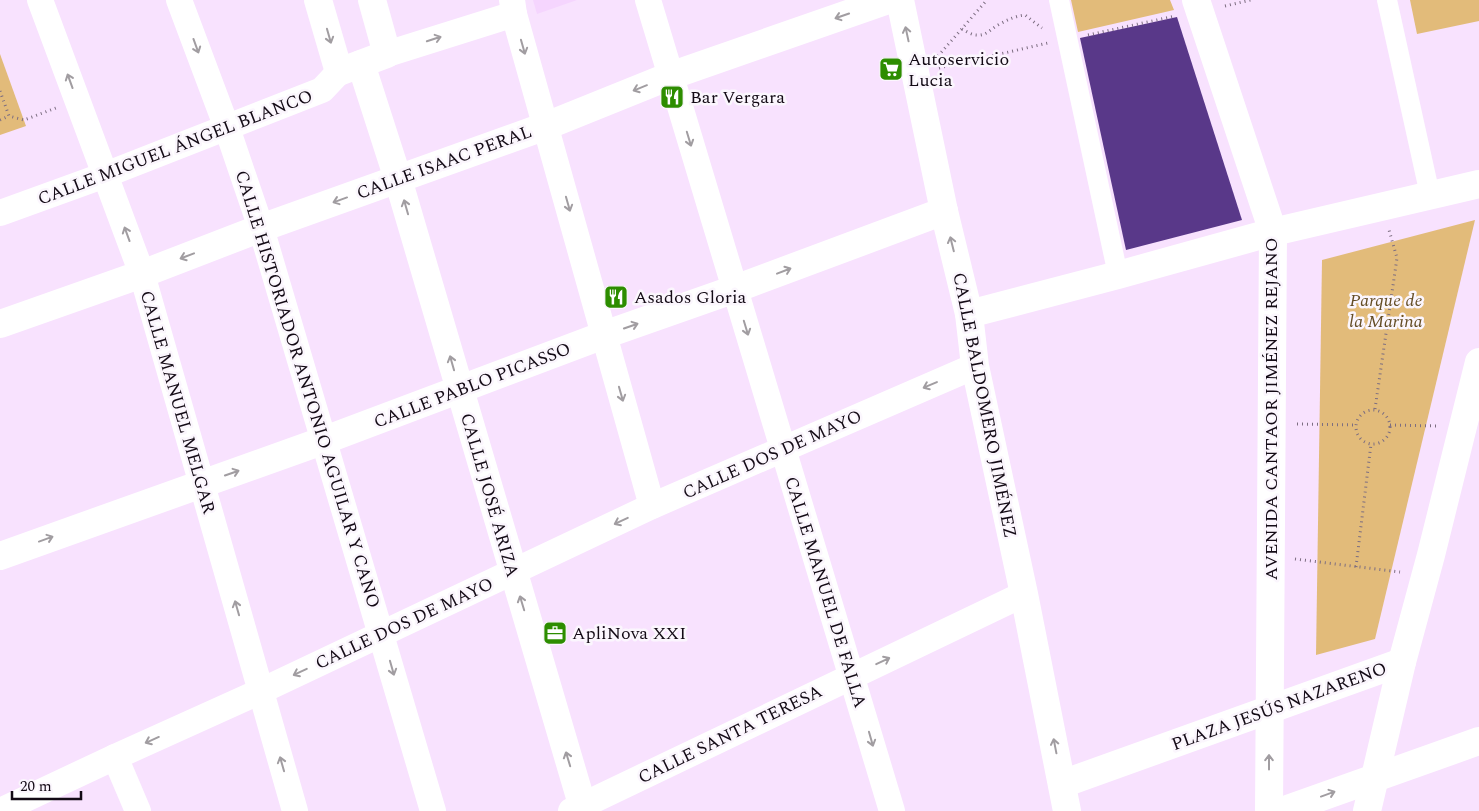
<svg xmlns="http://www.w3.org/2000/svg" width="1479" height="811" font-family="Spectral,serif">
	<rect width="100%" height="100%" fill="#f8e2fe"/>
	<polygon fill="#f5d5fe" points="533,0 577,0 537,14"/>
	<g fill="#e2bb7a">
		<polygon points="1071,0 1170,0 1174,10 1078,32"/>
		<polygon points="1410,0 1479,0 1479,21 1417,34"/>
		<polygon points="0,54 26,126 0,135"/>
		<polygon points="1475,220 1375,639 1316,655 1322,260"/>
	</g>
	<polygon fill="#593889" points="1177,17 1242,220 1126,250 1080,38"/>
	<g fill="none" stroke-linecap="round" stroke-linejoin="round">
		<g stroke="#7c6d80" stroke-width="3" stroke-dasharray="1 4" stroke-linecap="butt">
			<polyline points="1225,6 1251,0"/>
			<path d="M 962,29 C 966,31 971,35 977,35 C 986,36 991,29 998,25 C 1007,20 1015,16 1025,15 L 1042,28"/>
			<polyline points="1088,35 1175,16"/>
			<polyline points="938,56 987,0"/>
			<polyline points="939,68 1048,43"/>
			<polyline points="0,91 9,116 24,120 56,108"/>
			<polyline points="0,120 9,116"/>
			<polyline points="1375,409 1397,258 1389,230"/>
			<circle cx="1373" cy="427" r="17"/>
			<polyline points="1297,424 1356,425"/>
			<polyline points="1390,425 1437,426"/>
			<polyline points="1295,559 1400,572"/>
			<polyline points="1356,567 1371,444"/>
		</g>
		<g stroke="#fff" stroke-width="20">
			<polyline points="1059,0 1118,275"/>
			<polyline points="1387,0 1430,195"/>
		</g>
		<g stroke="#fff" stroke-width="26">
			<polyline points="40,0 142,274 295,811"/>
			<polyline points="179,0 227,128 261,228 433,811"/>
			<polyline points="512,0 514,14 652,506"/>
			<polyline points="648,0 892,811"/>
			<polyline points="387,54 514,14"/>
			<polyline points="0,213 105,175 322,90 339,72"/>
			<polyline points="115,757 138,811"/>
			<polyline points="0,811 115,757 261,691 652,506 975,366"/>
			<polyline points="571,811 1024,594"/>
		</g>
		<g stroke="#fff" stroke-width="28">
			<polyline points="318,0 339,72 387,54 372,0"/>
			<polyline points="900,0 944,211 969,314 975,366 1024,594 1067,811"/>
			<polyline points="1196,0 1273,232 1269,811"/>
			<polyline points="361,64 398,179 584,811"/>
			<polyline points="969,314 1118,275 1273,232 1479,184"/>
			<polyline points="0,324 142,274 261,228 546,126 670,76 888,0"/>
			<polyline points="0,556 325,440 604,335 735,289 944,211"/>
			<polyline points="1062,784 1402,662"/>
			<polyline points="1282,811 1479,741"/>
			<polyline points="1367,811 1402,662 1431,555 1479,362"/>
		</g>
	</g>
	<defs><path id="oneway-shaft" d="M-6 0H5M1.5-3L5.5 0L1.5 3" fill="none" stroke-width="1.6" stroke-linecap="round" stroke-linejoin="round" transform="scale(1.25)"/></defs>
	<g stroke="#a19da1">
		<use href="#oneway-shaft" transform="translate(842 16) rotate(161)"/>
		<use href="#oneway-shaft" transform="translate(907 34) rotate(-102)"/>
		<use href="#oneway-shaft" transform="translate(329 36) rotate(74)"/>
		<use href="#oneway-shaft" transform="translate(434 39) rotate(-18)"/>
		<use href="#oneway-shaft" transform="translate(196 46) rotate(70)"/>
		<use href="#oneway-shaft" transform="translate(523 47) rotate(74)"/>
		<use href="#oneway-shaft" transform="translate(70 81) rotate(-110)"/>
		<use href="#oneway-shaft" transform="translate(640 88) rotate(158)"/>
		<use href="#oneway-shaft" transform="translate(689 139) rotate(73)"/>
		<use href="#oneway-shaft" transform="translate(340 200) rotate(160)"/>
		<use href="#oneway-shaft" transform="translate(568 204) rotate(74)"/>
		<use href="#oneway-shaft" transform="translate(406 207) rotate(-106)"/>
		<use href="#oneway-shaft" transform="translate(127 234) rotate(-110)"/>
		<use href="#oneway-shaft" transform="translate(952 244) rotate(-104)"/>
		<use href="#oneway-shaft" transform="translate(187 256) rotate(159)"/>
		<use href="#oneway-shaft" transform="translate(784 271) rotate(-21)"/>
		<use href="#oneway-shaft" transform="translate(631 326) rotate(-19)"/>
		<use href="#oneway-shaft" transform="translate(746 328) rotate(73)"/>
		<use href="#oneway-shaft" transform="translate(452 363) rotate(-106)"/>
		<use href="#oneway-shaft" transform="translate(930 385) rotate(157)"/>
		<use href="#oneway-shaft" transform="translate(621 394) rotate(74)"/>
		<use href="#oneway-shaft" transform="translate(232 473) rotate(-19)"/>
		<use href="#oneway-shaft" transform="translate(621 521) rotate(155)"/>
		<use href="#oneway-shaft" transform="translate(46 539) rotate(-20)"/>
		<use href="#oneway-shaft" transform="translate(522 603) rotate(-107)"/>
		<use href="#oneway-shaft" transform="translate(237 608) rotate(-106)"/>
		<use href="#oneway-shaft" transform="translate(883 661) rotate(-25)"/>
		<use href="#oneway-shaft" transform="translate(392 668) rotate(74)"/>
		<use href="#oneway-shaft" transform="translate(300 672) rotate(155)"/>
		<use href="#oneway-shaft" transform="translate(871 739) rotate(74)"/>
		<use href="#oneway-shaft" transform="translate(152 740) rotate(156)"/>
		<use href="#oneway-shaft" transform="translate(1055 746) rotate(-101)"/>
		<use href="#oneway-shaft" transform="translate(568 759) rotate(-107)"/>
		<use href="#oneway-shaft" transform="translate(1269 762) rotate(-90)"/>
		<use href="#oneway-shaft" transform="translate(282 764) rotate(-106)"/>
		<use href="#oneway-shaft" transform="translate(1328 794) rotate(-20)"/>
	</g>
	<defs>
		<g id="supermarket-square" transform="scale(1.25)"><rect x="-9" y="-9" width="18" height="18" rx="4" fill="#2d8d00" stroke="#fbf6fd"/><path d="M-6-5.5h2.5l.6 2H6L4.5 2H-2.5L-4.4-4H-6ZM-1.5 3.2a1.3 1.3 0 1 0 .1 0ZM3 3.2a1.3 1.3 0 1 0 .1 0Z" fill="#fff"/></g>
		<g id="restaurant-square" transform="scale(1.25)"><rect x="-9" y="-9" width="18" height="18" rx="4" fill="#2d8d00" stroke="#fbf6fd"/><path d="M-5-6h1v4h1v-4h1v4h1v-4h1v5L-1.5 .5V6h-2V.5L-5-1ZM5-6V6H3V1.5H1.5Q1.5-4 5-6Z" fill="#fff"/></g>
		<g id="office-square" transform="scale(1.25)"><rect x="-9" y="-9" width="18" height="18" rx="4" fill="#2d8d00" stroke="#fbf6fd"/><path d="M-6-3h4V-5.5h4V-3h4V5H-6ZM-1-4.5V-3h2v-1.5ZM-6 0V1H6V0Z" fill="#fff"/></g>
	</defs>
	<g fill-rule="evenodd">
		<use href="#supermarket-square" x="891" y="69"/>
		<use href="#restaurant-square" x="672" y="97"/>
		<use href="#restaurant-square" x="616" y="297"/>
		<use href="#office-square" x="555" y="633"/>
	</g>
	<g text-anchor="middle" stroke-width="5" stroke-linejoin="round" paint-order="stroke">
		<g font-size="18" fill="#130a15" stroke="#fbf6fd" text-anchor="start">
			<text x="908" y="65">Autoservicio<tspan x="908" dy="21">Lucia</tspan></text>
			<text x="690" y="103">Bar Vergara</text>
			<text x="634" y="303">Asados Gloria</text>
			<text x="572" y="639">ApliNova XXI</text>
		</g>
		<g font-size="18" fill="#130a15" stroke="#fbf6fd">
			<text transform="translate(175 147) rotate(-21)" y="6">CALLE MIGUEL ÁNGEL BLANCO</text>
			<text transform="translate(444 162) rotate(-20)" y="6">CALLE ISAAC PERAL</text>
			<text transform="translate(472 385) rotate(-21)" y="6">CALLE PABLO PICASSO</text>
			<text transform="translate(308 389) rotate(73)" y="6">CALLE HISTORIADOR ANTONIO AGUILAR Y CANO</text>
			<text transform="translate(178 402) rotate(74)" y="6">CALLE MANUEL MELGAR</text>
			<text transform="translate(985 405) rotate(79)" y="6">CALLE BALDOMERO JIMÉNEZ</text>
			<text transform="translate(1271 409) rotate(-90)" y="6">AVENIDA CANTAOR JIMÉNEZ REJANO</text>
			<text transform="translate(772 454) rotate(-24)" y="6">CALLE DOS DE MAYO</text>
			<text transform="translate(490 495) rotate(74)" y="6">CALLE JOSÉ ARIZA</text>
			<text transform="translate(826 592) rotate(73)" y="6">CALLE MANUEL DE FALLA</text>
			<text transform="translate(404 623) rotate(-25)" y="6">CALLE DOS DE MAYO</text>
			<text transform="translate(1279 706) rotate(-20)" y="6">PLAZA JESÚS NAZARENO</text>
			<text transform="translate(730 734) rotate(-26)" y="6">CALLE SANTA TERESA</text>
		</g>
		<g font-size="18" font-style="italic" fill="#644d25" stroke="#fbf6fd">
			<text x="1386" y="306">Parque de<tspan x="1386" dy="21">la Marina</tspan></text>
		</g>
	</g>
	<path d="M12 791v8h69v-8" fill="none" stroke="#130a15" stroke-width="2.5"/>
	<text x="20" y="791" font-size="15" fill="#130a15" stroke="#fbf6fd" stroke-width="4" paint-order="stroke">20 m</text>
</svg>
